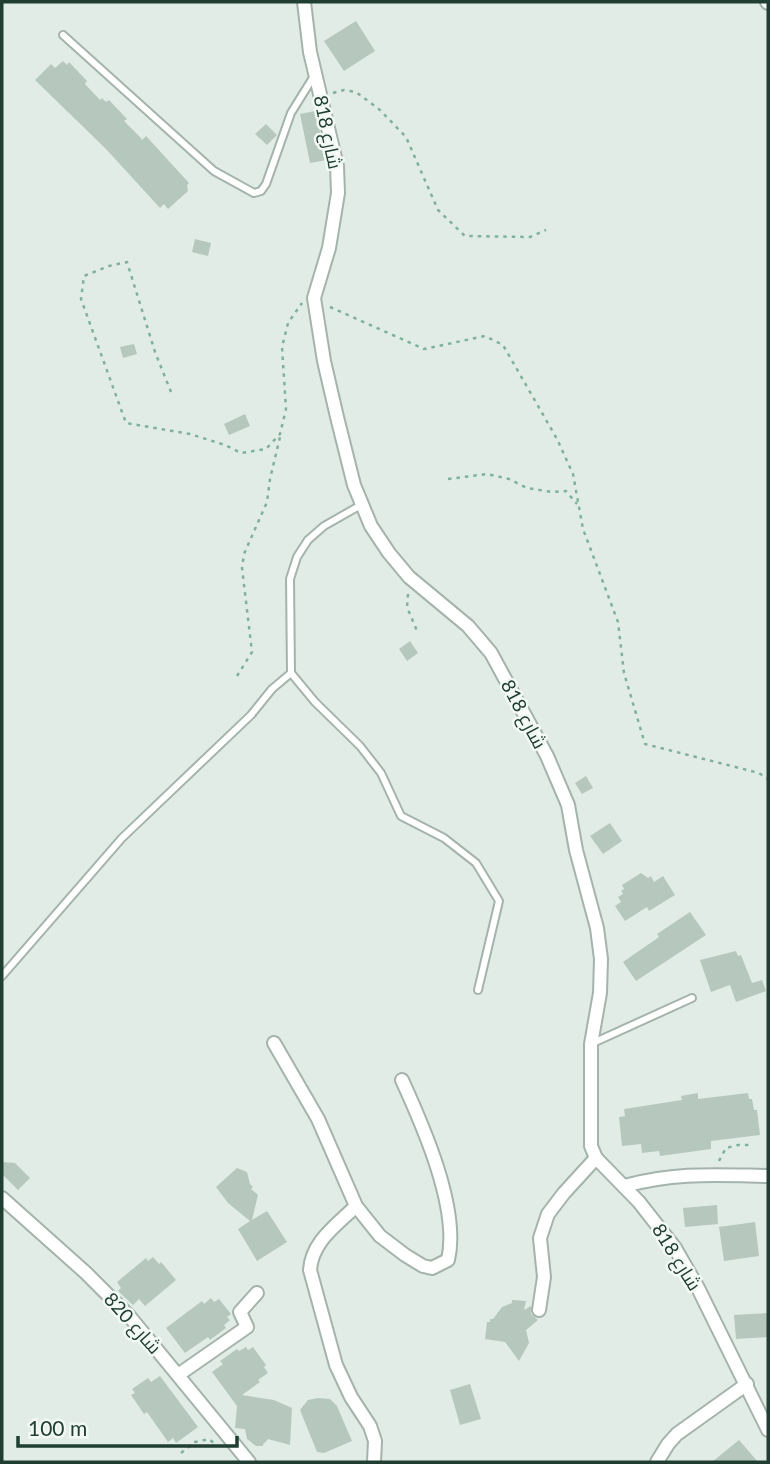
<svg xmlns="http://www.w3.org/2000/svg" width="770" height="1464" font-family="Lato,Cairo,sans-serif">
	<rect width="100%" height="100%" fill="#e1ece6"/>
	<g fill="#b6c7be">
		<polygon points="356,21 375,51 344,71 324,41"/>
		<polygon points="63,61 67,65 69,62 87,81 85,84 100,100 102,98 106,102 109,100 127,119 124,121 140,137 142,140 146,136 189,183 187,185 188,191 168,209 164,204 160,208 106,149 35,80 51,64 55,68"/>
		<polygon points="315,111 327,160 310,163 300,114"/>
		<polygon points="266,124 277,135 267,145 255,134"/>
		<polygon points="195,239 211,243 208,256 192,252"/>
		<polygon points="134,344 137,354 123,358 120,347"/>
		<polygon points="245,414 250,426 229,435 224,424"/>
		<polygon points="410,641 418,653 407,661 399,649"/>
		<polygon points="586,776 593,788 582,794 575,783"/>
		<polygon points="610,823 622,841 603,854 590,836"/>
		<polygon points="641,873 648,878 651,876 654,882 663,876 675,895 649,911 647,907 625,921 615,906 621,902 618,897 623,894 621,891 624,889 622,885"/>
		<polygon points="690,912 706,935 636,981 623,962 659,937 657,934"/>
		<polygon points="736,951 738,956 741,955 752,983 762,980 766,991 736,1002 730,985 711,992 700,960"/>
		<polygon points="698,1093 698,1099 748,1093 749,1099 752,1099 754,1110 757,1110 760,1135 711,1141 711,1149 660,1156 659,1151 642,1153 641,1144 622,1146 619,1117 625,1116 624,1109 682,1100 681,1096"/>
		<polygon points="2,1162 15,1163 30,1178 18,1190 2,1174"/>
		<polygon points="237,1168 247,1172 250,1184 253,1187 251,1189 258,1195 252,1220 267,1211 287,1242 257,1261 238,1229 250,1221 228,1203 216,1187"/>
		<polygon points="717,1205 718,1224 685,1227 683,1208"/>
		<polygon points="755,1222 759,1256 724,1261 719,1227"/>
		<polygon points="153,1257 159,1264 161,1262 176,1280 145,1306 139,1299 133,1305 118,1291 121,1288 117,1282 146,1258 148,1261"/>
		<polygon points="211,1298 214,1302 219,1299 231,1314 227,1317 230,1320 224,1325 226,1328 210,1340 208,1337 185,1353 166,1328 202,1301 204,1304"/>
		<polygon points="512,1300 526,1301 524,1310 531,1306 531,1314 538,1320 526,1330 529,1343 519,1361 505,1342 485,1339 487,1322 490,1322 490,1319 493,1319 502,1307 512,1303"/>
		<polygon points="768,1313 768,1337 736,1339 734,1315"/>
		<polygon points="246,1347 248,1350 253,1347 266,1365 264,1367 268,1373 258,1380 260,1382 242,1395 274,1400 292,1408 290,1445 268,1439 262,1446 256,1446 247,1439 245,1429 235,1428 237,1406 212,1372 223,1364 220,1361 237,1349 239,1351"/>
		<polygon points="160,1376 198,1427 176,1443 173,1438 168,1442 147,1412 144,1414 131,1395 135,1393 132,1389 148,1378 151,1382"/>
		<polygon points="470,1384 481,1419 460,1425 450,1390"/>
		<polygon points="318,1398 330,1399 337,1406 352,1441 324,1453 317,1452 300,1410 308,1400"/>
		<polygon points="739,1440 758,1462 712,1462"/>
	</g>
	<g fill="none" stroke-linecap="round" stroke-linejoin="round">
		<g stroke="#a4b4ac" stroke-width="10">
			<g id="lane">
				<polyline points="63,35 214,171 254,193 261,191 266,184 291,113 314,76"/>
				<polyline points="361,505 324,526 308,540 297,557 290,579 291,673 315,702 360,746 381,773 401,816 444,838 476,863 499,901 478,990"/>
				<polyline points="2,976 122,838 251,715 272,689 291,673"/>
				<polyline points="593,1043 692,998"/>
			</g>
		</g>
		<g stroke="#a4b4ac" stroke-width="16">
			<g id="street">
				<polyline points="304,2 310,52 337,166 338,193 329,248 314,298 324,361 337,417 354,485 371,526 389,553 409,577 468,626 491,653 547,756 568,805 576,850 597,928 601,959 600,993 591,1044 591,1146 596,1158 639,1202 675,1248 698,1288 768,1430"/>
				<polyline points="767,2 768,3"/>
				<path d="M 274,1043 L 318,1119 L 356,1206 L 380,1236 L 405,1255 L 423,1266 L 432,1268 L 448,1260 C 460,1209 423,1126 402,1080"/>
				<path d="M 624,1186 C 676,1172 715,1175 768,1176"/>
				<polyline points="2,1198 86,1273 130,1317 249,1462"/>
				<path d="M 356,1206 C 337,1225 312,1241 310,1270 L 336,1365 L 351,1397 L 370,1426 L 375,1441 L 374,1462"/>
				<polyline points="539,1310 544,1277 540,1238 548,1214 564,1193 596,1158"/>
				<polyline points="178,1375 247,1327 240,1312 257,1293"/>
				<polyline points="657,1462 668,1444 677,1434 747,1384"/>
			</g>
		</g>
		<g stroke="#80b19b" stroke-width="2.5" stroke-dasharray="3.5 5" stroke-linecap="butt">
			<polyline points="333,93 344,90 356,92 380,110 406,137 438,210 465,236 530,237 546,230"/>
			<polyline points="330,307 424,349 485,336 503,345 557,439 573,474 583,529 618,622 624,673 645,744 759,773 768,779"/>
			<polyline points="171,392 155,352 127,262 109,266 84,276 81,299 126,423 190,434 225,445 241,453 266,449 280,434 286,409 282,347 288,323 302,303"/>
			<polyline points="448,479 487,474 509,479 527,488 552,492 566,491 577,504"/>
			<polyline points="408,594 407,607 417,631"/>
			<polyline points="237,676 252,652 242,568 244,554 267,502 270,479 280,437"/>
			<polyline points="719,1161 726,1148 738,1145 749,1145"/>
			<polyline points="181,1453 195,1442 209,1439 215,1444"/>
		</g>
		<use href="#lane" stroke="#fff" stroke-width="6"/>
		<use href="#street" stroke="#fff" stroke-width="12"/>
	</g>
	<g text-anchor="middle" stroke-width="5" stroke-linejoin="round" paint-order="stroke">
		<g font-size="19" fill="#213e32" stroke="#f2f9f4">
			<text transform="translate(328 132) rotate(78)" y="7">شارع 818</text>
			<text transform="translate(524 714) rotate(62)" y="7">شارع 818</text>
			<text transform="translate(677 1257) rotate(58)" y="7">شارع 818</text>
			<text transform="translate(133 1323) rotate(48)" y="7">شارع 820</text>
		</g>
	</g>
	<rect width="770" height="1464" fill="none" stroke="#213e32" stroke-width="7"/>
	<path d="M18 1436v10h219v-10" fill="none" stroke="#213e32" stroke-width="3.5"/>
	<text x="28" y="1436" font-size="21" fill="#213e32" stroke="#f2f9f4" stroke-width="5" paint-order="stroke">100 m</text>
</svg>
